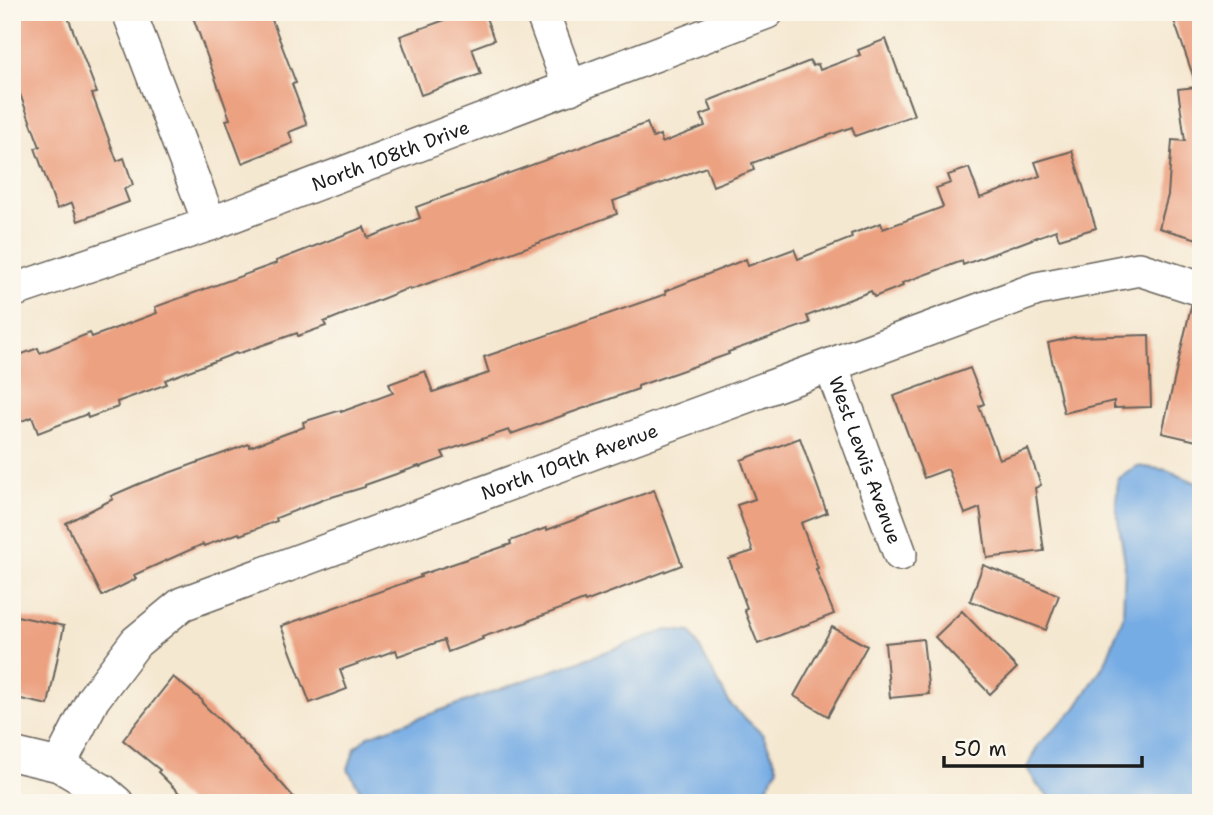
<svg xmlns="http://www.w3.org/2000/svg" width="1213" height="815" font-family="'Shantell Sans',sans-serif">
	<rect width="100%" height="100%" fill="#fbf7ec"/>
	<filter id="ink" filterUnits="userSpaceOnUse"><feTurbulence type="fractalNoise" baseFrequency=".0143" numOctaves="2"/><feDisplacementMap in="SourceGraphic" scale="14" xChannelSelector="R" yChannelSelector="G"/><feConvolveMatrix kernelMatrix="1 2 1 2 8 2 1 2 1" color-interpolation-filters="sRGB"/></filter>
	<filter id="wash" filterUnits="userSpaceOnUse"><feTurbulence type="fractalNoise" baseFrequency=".00686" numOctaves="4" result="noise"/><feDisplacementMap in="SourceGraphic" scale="28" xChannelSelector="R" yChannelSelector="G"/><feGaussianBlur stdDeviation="1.57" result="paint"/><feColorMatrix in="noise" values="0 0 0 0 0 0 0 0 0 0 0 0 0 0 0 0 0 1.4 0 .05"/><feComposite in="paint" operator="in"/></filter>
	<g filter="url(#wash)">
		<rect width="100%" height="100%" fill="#f5e8d1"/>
		<g fill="#76ace4" stroke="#496480" stroke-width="2">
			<polygon points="1137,466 1167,470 1201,485 1201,803 1055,803 1038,786 1027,768 1038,745 1075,709 1105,663 1123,617 1125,562 1116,507 1118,479"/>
			<polygon points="667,630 691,632 730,704 763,735 778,768 761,797 755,803 367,803 348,769 355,748 368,736"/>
		</g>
		<g id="blocks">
			<g fill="#eca181">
				<polygon points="12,12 66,12 97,93 92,94 117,161 124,158 133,185 124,189 129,202 78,221 72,203 57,209 35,148 40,147 12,73"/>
				<polygon points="205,12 269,12 296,83 292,84 307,125 289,132 293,143 242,163 226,120 230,119 193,17"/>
				<polygon points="467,12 484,12 494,40 472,48 481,74 421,95 400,36"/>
				<polygon points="1171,12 1201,12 1201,240 1159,228 1168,195 1172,140 1185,141 1178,89 1197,87"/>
				<polygon points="886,39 914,115 855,136 852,127 752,163 754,170 713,186 706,167 613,201 617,214 410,290 409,288 324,322 326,326 298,336 297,333 237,354 236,353 165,380 167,384 117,402 118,407 88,418 87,414 38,433 32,417 19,422 12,405 12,374 19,371 14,357 38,348 40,353 90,333 92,337 157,313 155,307 277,263 276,261 364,227 368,238 420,218 416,207 647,123 653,138 660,135 662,143 705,126 701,115 712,111 708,101 810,61 813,66 818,64 820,70 860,55 858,50"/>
				<polygon points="1072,151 1096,228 1059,239 1056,230 963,265 962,261 902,283 903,286 874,297 871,291 807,316 810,323 728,352 729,354 638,386 638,389 511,434 509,430 442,452 445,458 420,467 419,466 365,485 365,487 325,499 276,518 277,521 240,535 239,533 204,546 203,544 134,575 136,579 102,596 66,523 113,499 111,496 141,483 249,444 250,447 304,427 303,422 341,410 341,412 393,393 389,384 425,371 433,392 489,373 484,357 666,294 665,291 746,259 748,266 794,249 798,259 852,238 851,234 881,223 883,229 943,207 936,188 951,183 948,175 969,168 980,198 1040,176 1035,162"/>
				<polygon points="1191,306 1201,308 1201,442 1162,433"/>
				<polygon points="1149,335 1151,407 1114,408 1114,401 1064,413 1048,343 1074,337"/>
				<polygon points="970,368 984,404 979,406 999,459 1028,449 1041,485 1035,488 1044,551 987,558 980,508 965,514 948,469 924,478 894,396"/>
				<polygon points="800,438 827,513 801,523 818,568 816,569 834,614 758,644 744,609 747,608 729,559 753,551 737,505 755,499 741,460"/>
				<polygon points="654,490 682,565 585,602 584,600 528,621 528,622 482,637 483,639 448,652 444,640 398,656 396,650 340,670 347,689 310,703 281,626 421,577 420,575 511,544 510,541 546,528 547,530"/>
				<polygon points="983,565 1059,595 1046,630 970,601"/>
				<polygon points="962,611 1017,668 990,694 935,637"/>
				<polygon points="12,615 64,626 48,705 12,697"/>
				<polygon points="832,627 867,646 828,716 794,696"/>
				<polygon points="923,639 929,694 890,698 885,643"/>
				<polygon points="173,677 203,701 202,703 258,757 299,803 189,803 158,772 160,770 123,740"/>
			</g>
		</g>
	</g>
	<g filter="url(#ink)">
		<use href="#blocks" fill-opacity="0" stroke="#68635b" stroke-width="2"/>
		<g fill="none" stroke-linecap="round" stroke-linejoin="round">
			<g stroke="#68635b" stroke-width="36">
				<g id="minor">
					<polyline points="129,12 210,224"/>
					<polyline points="542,12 570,88"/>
					<path id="s1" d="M 12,291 L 210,224 L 767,12"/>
					<path id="s2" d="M 831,366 L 900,554"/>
					<polyline points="12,754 59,765 103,791 117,803"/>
					<path id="s3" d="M 59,765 L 93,699 L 136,642 L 182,604 L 1037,289 L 1139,269 L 1201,289"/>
				</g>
			</g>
			<use href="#minor" stroke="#fff" stroke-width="33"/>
		</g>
	</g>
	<g text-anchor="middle" stroke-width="5" stroke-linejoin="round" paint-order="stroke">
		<g font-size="19" fill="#1c1c1c" stroke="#fbf7ec">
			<text dy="7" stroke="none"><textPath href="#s1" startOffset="402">North 108th Drive</textPath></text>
			<text dy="7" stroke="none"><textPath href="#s2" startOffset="100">West Lewis Avenue</textPath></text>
			<text dy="7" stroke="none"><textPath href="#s3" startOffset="618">North 109th Avenue</textPath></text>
		</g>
	</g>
	<rect width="1213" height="815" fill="none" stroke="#fbf7ec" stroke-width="42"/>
	<path d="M944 756v10h198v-10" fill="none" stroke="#1c1c1c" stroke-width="3.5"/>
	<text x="954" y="756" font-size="21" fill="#1c1c1c" stroke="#fbf7ec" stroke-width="5" paint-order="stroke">50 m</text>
</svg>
